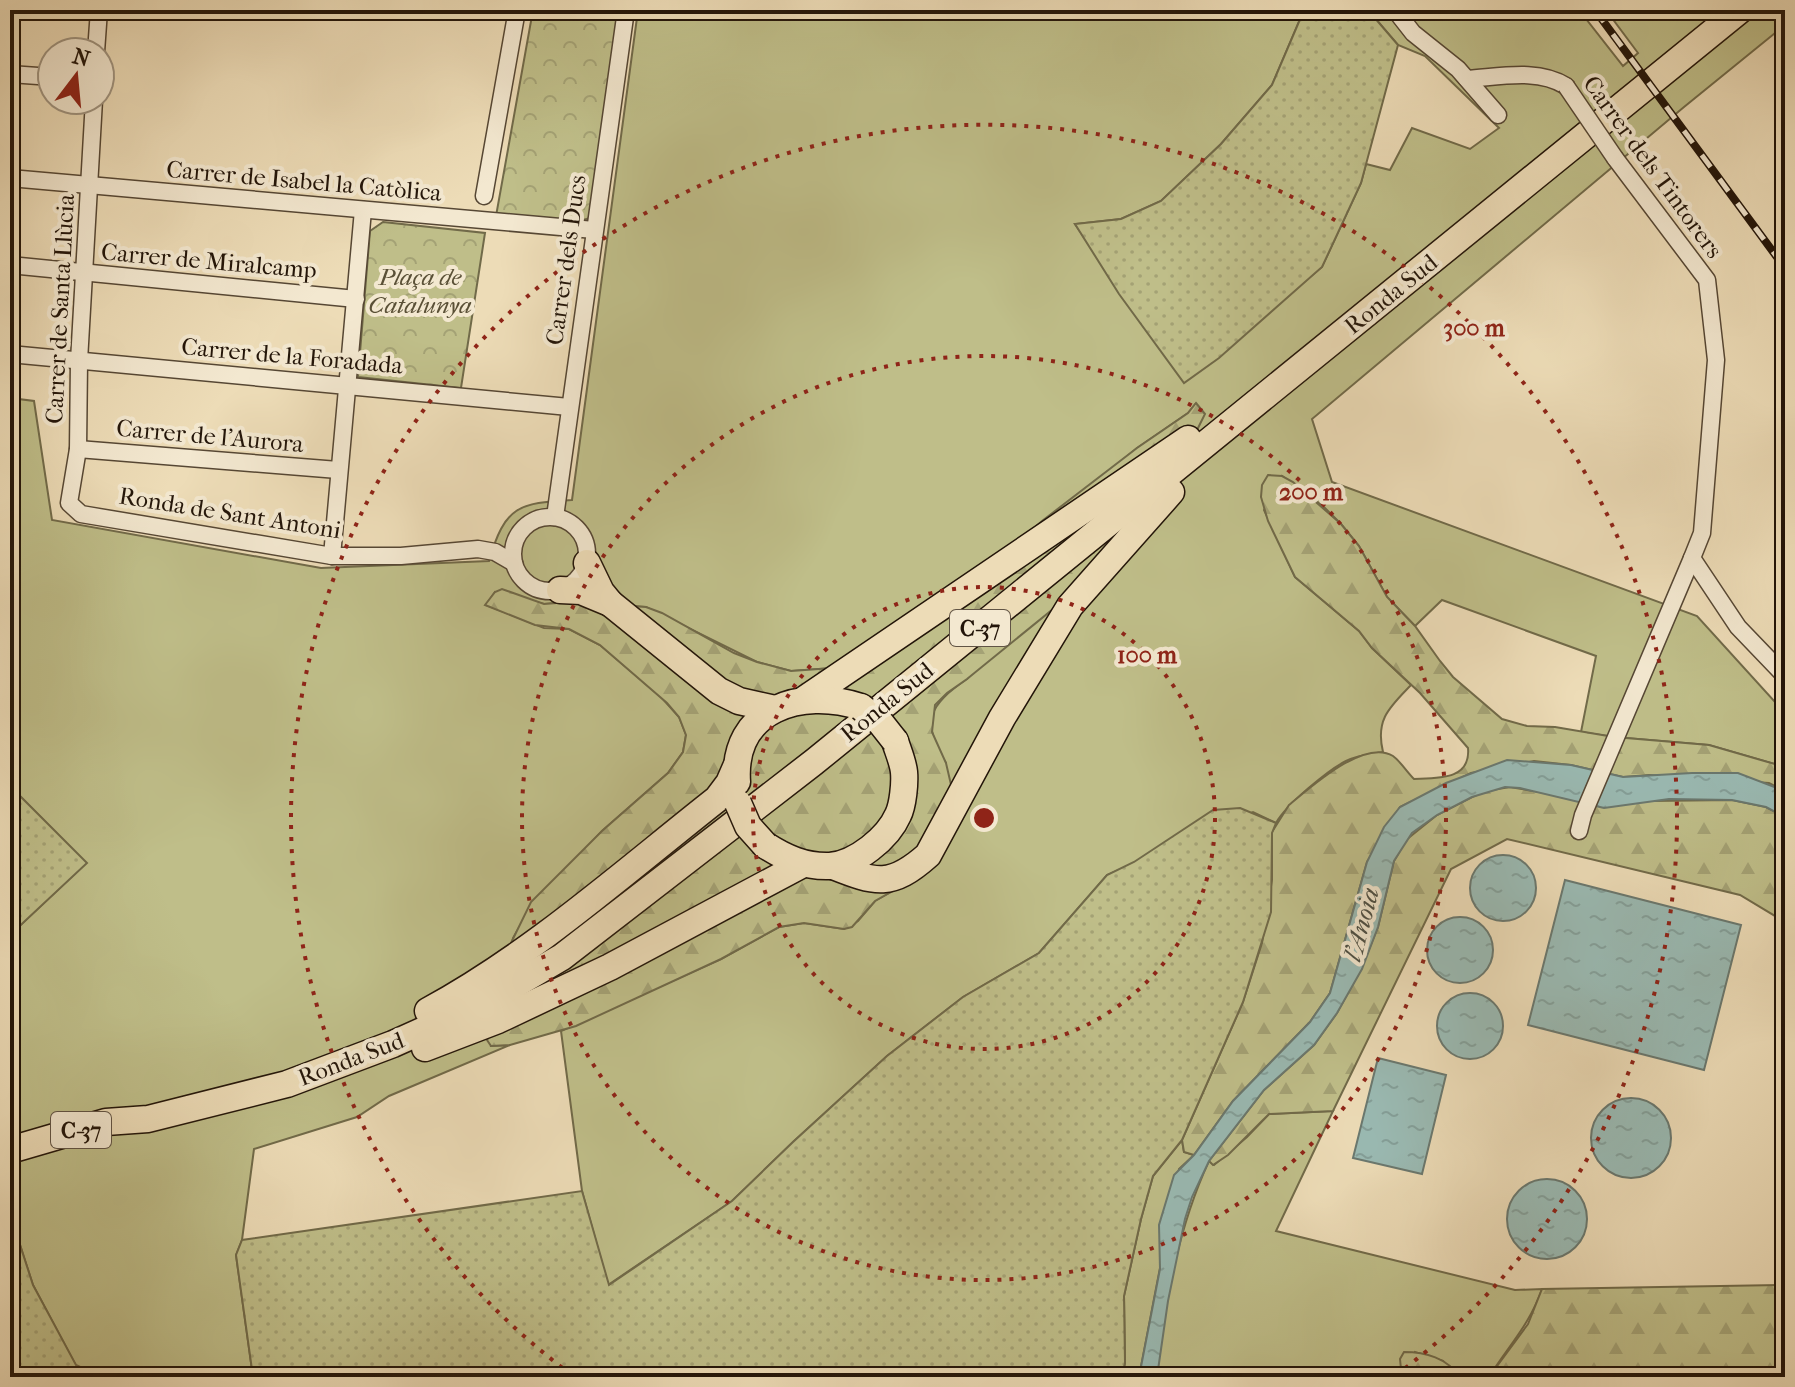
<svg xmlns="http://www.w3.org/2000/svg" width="1795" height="1387" font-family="'IM FELL French Canon',serif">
	<defs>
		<pattern id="forest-firs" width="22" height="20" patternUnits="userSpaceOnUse" patternTransform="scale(2)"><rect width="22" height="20" fill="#bfbe89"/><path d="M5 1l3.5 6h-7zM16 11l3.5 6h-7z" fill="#a4a275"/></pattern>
		<pattern id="park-crowns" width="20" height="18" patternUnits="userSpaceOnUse" patternTransform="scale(2)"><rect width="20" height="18" fill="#bfbe89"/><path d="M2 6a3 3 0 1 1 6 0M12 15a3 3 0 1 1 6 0" fill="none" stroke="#a4a275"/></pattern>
		<pattern id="garden-dots" width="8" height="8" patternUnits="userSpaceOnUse" patternTransform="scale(2)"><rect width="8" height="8" fill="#bfbe89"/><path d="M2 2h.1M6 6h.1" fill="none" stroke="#a4a275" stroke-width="1.8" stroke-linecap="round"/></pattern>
		<pattern id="water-ripples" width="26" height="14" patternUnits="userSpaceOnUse" patternTransform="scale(2)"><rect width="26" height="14" fill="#9abab3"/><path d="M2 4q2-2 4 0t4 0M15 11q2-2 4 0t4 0" fill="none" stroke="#849f99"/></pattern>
	</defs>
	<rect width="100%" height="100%" fill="#eddcb7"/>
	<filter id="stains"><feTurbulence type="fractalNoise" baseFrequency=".0025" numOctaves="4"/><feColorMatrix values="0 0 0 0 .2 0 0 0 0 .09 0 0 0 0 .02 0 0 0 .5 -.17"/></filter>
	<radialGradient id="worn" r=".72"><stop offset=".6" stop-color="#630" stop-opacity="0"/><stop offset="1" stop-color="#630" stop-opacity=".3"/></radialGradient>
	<g fill="#bfbe89" stroke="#716a49" stroke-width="2">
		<path d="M 638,10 L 1304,10 L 1272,85 L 1221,144 L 1161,201 L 1121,219 L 1075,224 L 1184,382 L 1322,267 L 1361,183 L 1366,164 L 1390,170 L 1412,128 L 1470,149 L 1499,128 L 1425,56 L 1398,45 L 1368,10 L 1579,10 L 1623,66 L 1638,53 L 1606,10 L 1785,10 L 1785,25 L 1684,107 L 1312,419 L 1332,482 L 1697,616 L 1785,713 L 1785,767 L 1709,745 L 1614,737 L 1581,732 L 1596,656 L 1442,600 L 1415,626 L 1387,597 L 1359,546 L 1341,524 L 1323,506 L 1282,476 L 1264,510 L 1295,577 L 1359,631 L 1372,648 L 1411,685 C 1390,707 1375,719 1383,752 C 1371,754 1358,755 1346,761 C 1328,770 1286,805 1276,823 L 1253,812 L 1107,875 L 1039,953 L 963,997 L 887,1056 L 793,1142 L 732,1201 L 608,1285 L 582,1191 L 561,1031 L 721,959 L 779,927 L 804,923 L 844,929 L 858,921 L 875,901 L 912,880 L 946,763 C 920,721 929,705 967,679 L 1111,536 L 1196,403 L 1188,413 L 1137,448 L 958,595 L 833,668 L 791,671 L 757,662 L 646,607 L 570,602 L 544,604 L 495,592 L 486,605 L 544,628 L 569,629 L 600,645 L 661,697 L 679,717 L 686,735 L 683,752 L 668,773 L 602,831 L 529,910 L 513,938 L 491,1046 L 510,1045 L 389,1096 L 357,1117 L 254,1149 L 242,1240 L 236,1255 L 253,1377 L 101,1377 L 76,1366 L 33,1285 L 10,1214 L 10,935 L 86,863 L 10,786 L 10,398 L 34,401 L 52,520 L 321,568 L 489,561 C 505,506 518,503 572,500 Z"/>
		<path d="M 1333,1111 L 1276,1231 L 1515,1290 L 1542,1289 C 1529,1326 1509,1345 1489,1377 L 1459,1377 L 1443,1361 L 1415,1352 L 1411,1374 L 1415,1377 L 1157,1377 C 1162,1308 1180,1223 1209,1161 L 1214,1165 L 1247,1137 L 1269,1114 Z"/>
		<polygon points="1182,1140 1184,1152 1194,1155 1179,1169 1139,1377 1122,1377 1125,1363 1124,1296 1141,1219 1153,1176"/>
	</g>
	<g fill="url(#forest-firs)" stroke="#716a49" stroke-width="2">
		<polygon points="1196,403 1205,414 1198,428 1132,481 1101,561 1074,592 967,679 947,693 935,705 932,732 946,763 952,789 912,880 875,901 852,927 844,929 804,923 779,927 721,959 576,1026 510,1045 491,1046 487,1040 511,998 510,945 531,902 602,831 668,773 683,752 686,735 679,717 667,703 600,645 569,629 535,625 485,605 495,592 502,589 544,604 570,602 646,607 662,613 734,653 757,662 791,671 833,668 958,595 1042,521 1137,448 1188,413"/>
		<path d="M 1268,475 L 1282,476 L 1293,482 L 1341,524 L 1359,546 L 1387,597 L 1415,626 L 1440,661 L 1453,677 L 1502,719 L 1527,726 L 1555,727 L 1614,737 L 1709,745 L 1785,767 L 1785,791 L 1769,783 L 1649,775 L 1623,777 L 1571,765 L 1534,761 L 1471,773 L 1400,807 L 1367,862 L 1330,993 L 1310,1022 L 1233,1101 L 1194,1155 L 1184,1152 L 1182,1140 L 1243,1002 L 1262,943 L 1272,880 L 1272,832 L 1289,805 C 1310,788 1364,738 1393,756 C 1400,761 1407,772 1414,779 C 1438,778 1471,780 1468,748 L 1420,693 L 1372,648 L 1359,631 L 1295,577 L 1268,521 L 1261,497 L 1262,485 Z"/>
		<polygon points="1510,787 1539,792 1651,801 1732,800 1766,807 1785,817 1785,922 1740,895 1507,839 1451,869 1333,1111 1269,1114 1228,1155 1213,1165 1209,1161 1264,1090 1314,1045 1337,1013 1361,969 1378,927 1394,861 1406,840 1437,815 1472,797 1486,791"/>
		<polygon points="1785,1285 1785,1377 1489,1377 1528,1324 1542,1289"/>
		<path d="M 1404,1352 C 1425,1352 1448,1358 1459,1377 L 1415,1377 L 1401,1369 L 1400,1359 Z"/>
	</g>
	<g fill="url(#park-crowns)" stroke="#716a49" stroke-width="2">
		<polygon points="533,10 619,10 590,218 576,222 496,216"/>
		<polygon points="383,222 485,233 461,388 358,377 370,231"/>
	</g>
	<g fill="url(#garden-dots)" stroke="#716a49" stroke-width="2">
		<polygon points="1304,10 1368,10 1398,45 1361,183 1322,267 1219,358 1184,383 1119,294 1075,224 1121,219 1161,201 1221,144 1272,85"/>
		<polygon points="10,786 87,863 10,935"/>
		<polygon points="1240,808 1276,823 1272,833 1271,912 1243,1002 1182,1140 1153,1176 1141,1219 1124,1296 1125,1363 1122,1377 253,1377 236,1255 242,1240 582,1191 609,1285 732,1201 793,1142 887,1056 963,997 1039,953 1107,875 1134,862 1213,810"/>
		<polygon points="10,1214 33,1285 76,1365 101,1377 10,1377"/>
	</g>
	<g fill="url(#water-ripples)" stroke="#6a786f" stroke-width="2">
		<polygon points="1507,760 1571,765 1623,777 1692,773 1738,773 1785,791 1785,817 1766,807 1732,800 1669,799 1604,808 1520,788 1505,787 1472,797 1437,815 1412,833 1394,861 1378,927 1362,969 1337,1013 1314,1045 1264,1090 1209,1161 1192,1197 1185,1219 1168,1301 1157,1377 1139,1377 1160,1269 1159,1225 1174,1175 1194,1155 1233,1101 1310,1022 1330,993 1367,862 1384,827 1400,807 1446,783"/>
		<circle cx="1503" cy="888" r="33"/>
		<polygon points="1565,880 1741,925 1704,1070 1528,1025"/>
		<circle cx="1460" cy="950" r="33"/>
		<circle cx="1470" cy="1026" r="33"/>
		<polygon points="1378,1058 1446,1075 1422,1174 1353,1158"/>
		<circle cx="1631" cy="1138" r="40"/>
		<circle cx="1547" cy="1219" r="40"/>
	</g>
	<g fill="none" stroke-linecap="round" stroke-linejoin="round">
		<g stroke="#564734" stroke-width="19">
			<g id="minor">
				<polyline points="1395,10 1413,33 1458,69 1498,115"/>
				<polyline points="96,52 99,10"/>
				<polyline points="10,74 52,77"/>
				<path d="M 1467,79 C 1499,77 1538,68 1566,86"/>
				<polyline points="94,100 79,361 78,449 69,503 81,514 332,556 401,556 478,549 495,552 514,563"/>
				<polyline points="1615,158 1707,280 1716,360 1702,533 1692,558 1738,627 1785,676"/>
				<polyline points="10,178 594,230"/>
				<polyline points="484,196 517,10"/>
				<polyline points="10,265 356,299"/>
				<polyline points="10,354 569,407"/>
				<polyline points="78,449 338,470"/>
				<circle cx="550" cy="554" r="37"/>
				<polyline points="555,517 626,10"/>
				<polyline points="332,556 363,210"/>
				<polyline points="1579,831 1583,815 1692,558"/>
			</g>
		</g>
		<g stroke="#231509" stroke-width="29">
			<g id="trunk">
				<polyline points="587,563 601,592 610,603"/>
				<polyline points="560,590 581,591 610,603 719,691 739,701 775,709"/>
				<polyline points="805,699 1188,439"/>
				<path d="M 737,782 C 732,709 801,687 861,707"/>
				<path d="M 765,845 C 785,858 805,867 830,866 C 856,864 888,838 898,815 C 903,805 905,783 904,772 C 903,762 898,751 895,741"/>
				<path d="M 833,866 C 876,883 891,888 928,855 L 1002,718 L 1070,606 L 1171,492"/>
				<path d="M 428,1011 C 533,954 623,873 717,799 L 729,783 L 736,767"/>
				<polyline points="425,1048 498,1020 610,967 803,864"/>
				<polyline points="10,1150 106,1122 148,1119 287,1084 393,1044 480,1005 562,957 814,762 1740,10"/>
			</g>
		</g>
		<use href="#minor" stroke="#f3e8d0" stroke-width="16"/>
		<use href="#trunk" stroke="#eddcb7" stroke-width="26"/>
		<g stroke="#231509" stroke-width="8">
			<polyline id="rail" points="1595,10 1785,268"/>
		</g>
		<use href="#rail" stroke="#f3e8d0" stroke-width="5" stroke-dasharray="15" stroke-linecap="butt"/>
		<g stroke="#564734" stroke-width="19" stroke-linecap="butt">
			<polyline id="minor-bridge" points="1566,86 1615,158"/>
		</g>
		<g stroke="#231509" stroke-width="29" stroke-linecap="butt">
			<g id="trunk-bridge">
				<polyline points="861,707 880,722 895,741"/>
				<polyline points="738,803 748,826 765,845"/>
			</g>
		</g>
		<use href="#minor-bridge" stroke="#f3e8d0" stroke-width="16"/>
		<use href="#trunk-bridge" stroke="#eddcb7" stroke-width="26"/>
	</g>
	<g fill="none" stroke="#8f2418" stroke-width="4" stroke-dasharray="4 8">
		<circle cx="984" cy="818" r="231"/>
		<circle cx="984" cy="818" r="462"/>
		<path d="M572 1375A693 693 0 1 1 1396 1375"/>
	</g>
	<g text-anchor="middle" stroke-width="8" stroke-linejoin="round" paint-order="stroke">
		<g fill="#f3e8d0" stroke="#615445" stroke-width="2">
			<rect x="950" y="610" width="60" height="36" rx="6"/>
			<rect x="51" y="1112" width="60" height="36" rx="6"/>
		</g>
		<g font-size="22" font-weight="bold" fill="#231509">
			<text x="980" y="636">C-37</text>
			<text x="81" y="1138">C-37</text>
		</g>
		<g font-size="24" fill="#231509" stroke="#f3e8d0">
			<text transform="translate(1653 167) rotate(54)" y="8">Carrer dels Tintorers</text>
			<text transform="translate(304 181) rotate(5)" y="8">Carrer de Isabel la Catòlica</text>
			<text transform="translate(566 260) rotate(-82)" y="8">Carrer dels Ducs</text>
			<text transform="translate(209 261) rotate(5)" y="8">Carrer de Miralcamp</text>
			<text transform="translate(1391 294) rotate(-39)" y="8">Ronda Sud</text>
			<text transform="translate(60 309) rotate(-87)" y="8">Carrer de Santa Llùcia</text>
			<text transform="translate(292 356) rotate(5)" y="8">Carrer de la Foradada</text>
			<text transform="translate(210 436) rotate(5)" y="8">Carrer de l'Aurora</text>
			<text transform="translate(230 513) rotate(9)" y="8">Ronda de Sant Antoni</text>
			<text transform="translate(887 702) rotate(-39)" y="8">Ronda Sud</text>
			<text transform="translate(351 1059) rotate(-21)" y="8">Ronda Sud</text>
		</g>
		<g font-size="24" font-style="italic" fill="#5a5036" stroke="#f3e8d0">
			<text x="420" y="285">Plaça de<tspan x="420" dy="28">Catalunya</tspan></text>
		</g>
		<g font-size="26" font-style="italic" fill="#4d4f44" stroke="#f3e8d0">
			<text transform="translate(1361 924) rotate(-75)" y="9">l'Anoia</text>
		</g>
	</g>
	<circle cx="984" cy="818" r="12" fill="#8f2418" stroke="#f3e8d0" stroke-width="4"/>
	<g font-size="24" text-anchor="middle" font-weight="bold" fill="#8f2418" stroke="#f3e8d0" stroke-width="8" stroke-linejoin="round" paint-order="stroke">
		<text x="1474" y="336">300 m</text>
		<text x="1311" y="500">200 m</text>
		<text x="1147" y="663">100 m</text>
	</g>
	<rect width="1795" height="1387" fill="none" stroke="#eddcb7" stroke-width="40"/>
	<rect x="12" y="12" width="1771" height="1363" fill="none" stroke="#231509" stroke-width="4"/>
	<rect x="20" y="20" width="1755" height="1347" fill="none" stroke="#231509" stroke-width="2"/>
	<g transform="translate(76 76) rotate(16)"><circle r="38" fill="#f3e8d0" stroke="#a09480" stroke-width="2"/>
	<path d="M0-6L14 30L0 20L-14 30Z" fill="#8f2418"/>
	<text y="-12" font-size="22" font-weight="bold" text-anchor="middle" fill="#231509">N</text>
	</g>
	<rect width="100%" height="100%" filter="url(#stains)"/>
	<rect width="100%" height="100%" fill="url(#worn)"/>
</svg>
